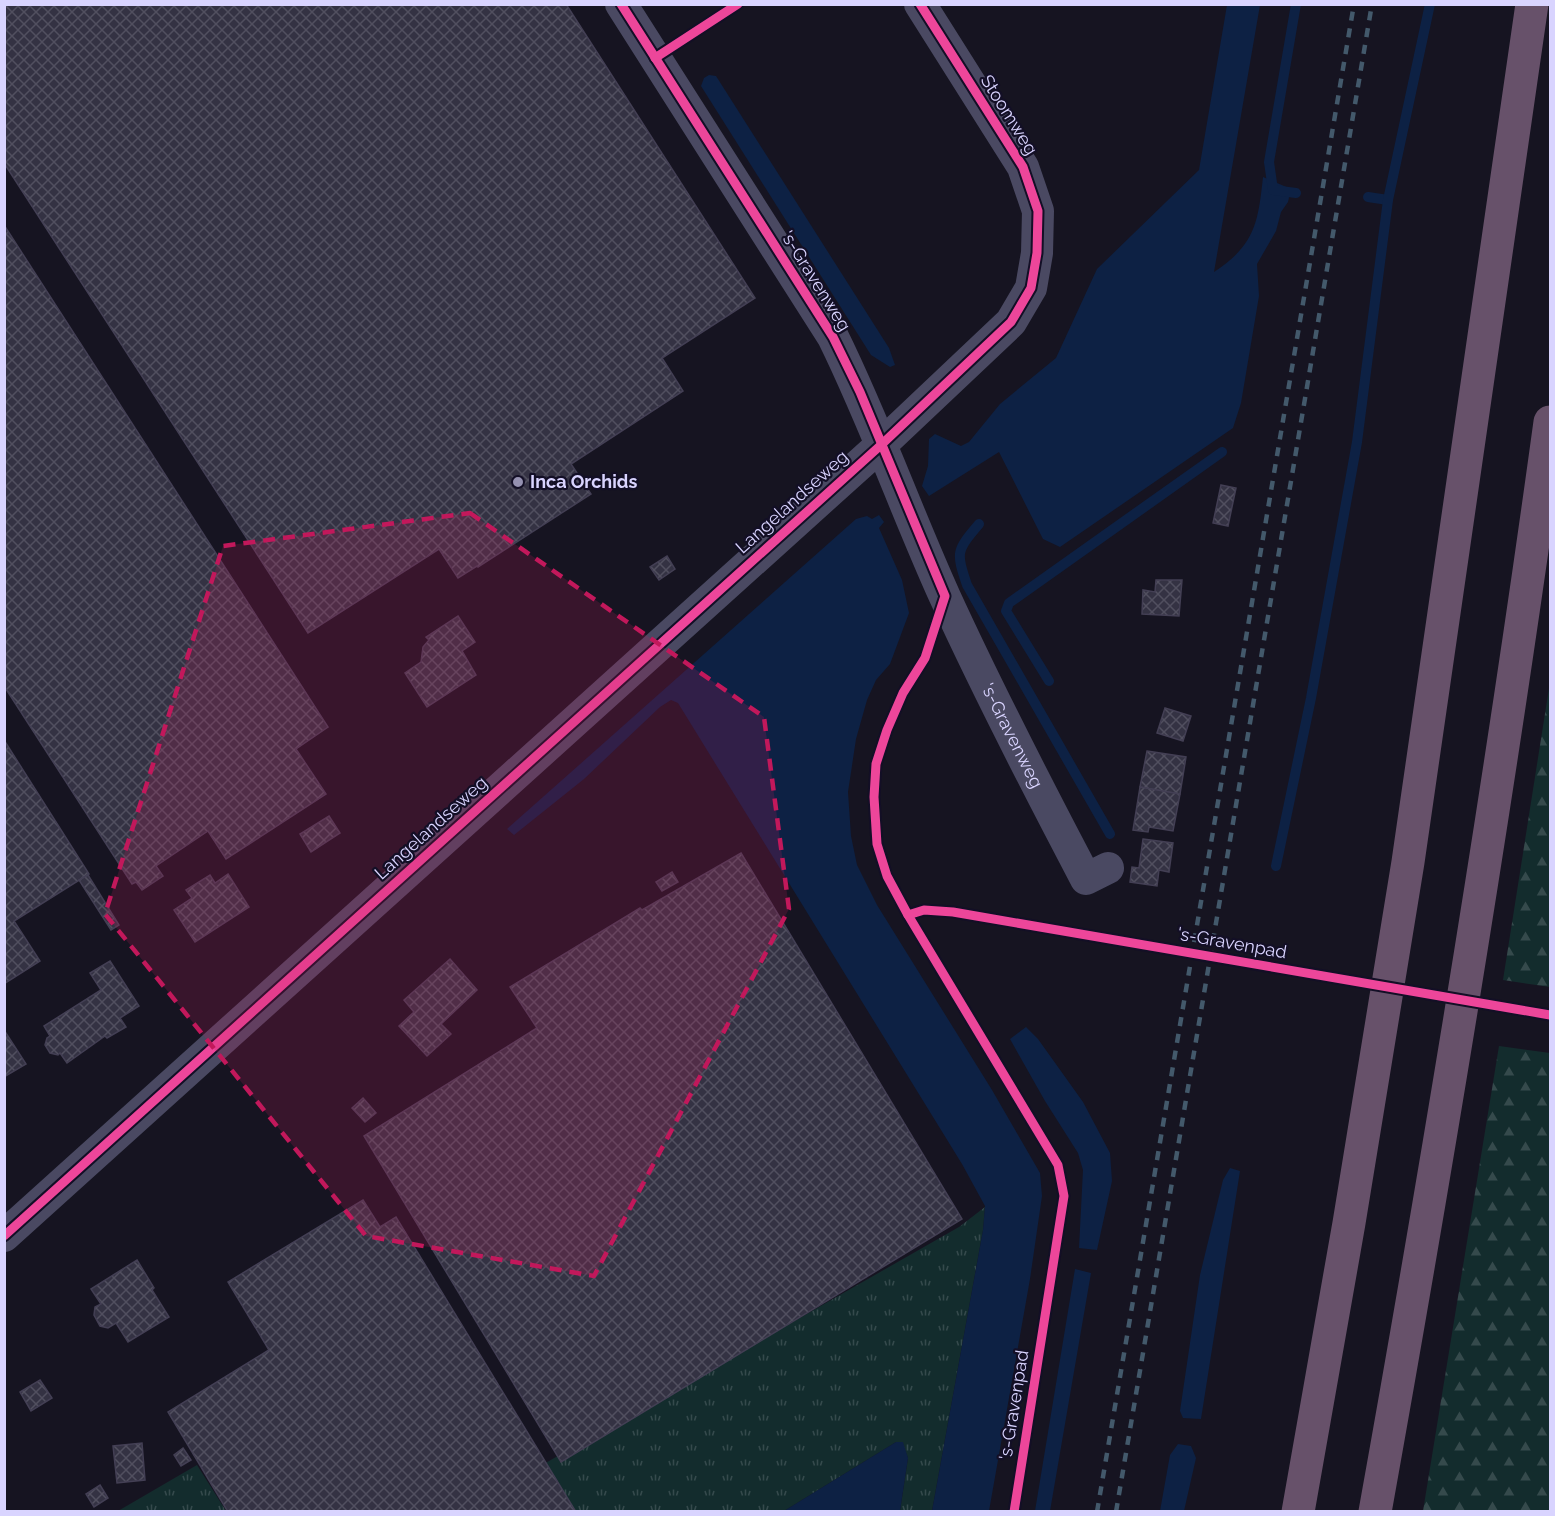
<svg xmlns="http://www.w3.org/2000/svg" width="1555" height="1516" font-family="Raleway,sans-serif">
	<defs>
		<pattern id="grass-tufts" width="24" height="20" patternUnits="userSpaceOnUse" patternTransform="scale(1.5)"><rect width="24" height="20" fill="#132c2d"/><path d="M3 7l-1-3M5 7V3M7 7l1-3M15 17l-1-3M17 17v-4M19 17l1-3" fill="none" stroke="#354a4c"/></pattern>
		<pattern id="forest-firs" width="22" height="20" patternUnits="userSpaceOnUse" patternTransform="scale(1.5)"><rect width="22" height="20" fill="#132c2d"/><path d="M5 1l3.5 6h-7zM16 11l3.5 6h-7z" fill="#354a4c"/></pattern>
		<pattern id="building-cross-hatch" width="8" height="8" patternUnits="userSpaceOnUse" patternTransform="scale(1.5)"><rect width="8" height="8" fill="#343243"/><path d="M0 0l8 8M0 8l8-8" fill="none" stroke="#514f5f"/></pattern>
	</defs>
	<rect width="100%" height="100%" fill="#161421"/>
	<g fill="url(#grass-tufts)">
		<polygon points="985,1207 983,1230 932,1511 900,1511 908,1458 902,1442 896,1442 784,1511 571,1511 542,1465 959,1227"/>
		<polygon points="197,1465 226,1511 118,1511"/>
	</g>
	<g fill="url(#forest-firs)">
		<polygon points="1550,682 1550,987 1503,980"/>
		<polygon points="1499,1046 1550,1053 1550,1511 1423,1511"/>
	</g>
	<g fill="#0d2144">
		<path d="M 1227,5 L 1260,5 L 1214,272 C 1255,245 1258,223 1263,177 L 1291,189 L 1288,202 L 1281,212 L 1276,231 L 1257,264 L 1259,296 L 1241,403 L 1233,428 L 1060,547 L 1043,539 L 999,452 L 929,496 L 922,486 L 928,466 L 929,439 L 935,434 L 961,446 L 969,442 L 1000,404 L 1056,358 L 1097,269 L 1199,170 Z"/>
		<polygon points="709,75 716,76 889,348 895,365 890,367 871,355 701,86 704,78"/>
		<polygon points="879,515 884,522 879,528 902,580 909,613 890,664 876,680 867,700 856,739 848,792 851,836 857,865 877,905 992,1090 1040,1173 1042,1196 1030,1279 989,1511 932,1511 983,1230 985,1206 962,1164 678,703 671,700 660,707 584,779 514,835 507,829 856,519 867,516 872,519"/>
		<polygon points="1026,1027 1038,1039 1083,1102 1110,1153 1112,1181 1097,1250 1079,1248 1083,1170 1078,1153 1045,1101 1010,1039"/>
		<polygon points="1230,1168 1240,1171 1201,1419 1183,1418 1180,1411 1200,1275 1223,1180"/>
		<polygon points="1075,1269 1091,1273 1050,1511 1035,1511"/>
		<polygon points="896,1442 903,1442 908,1458 900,1511 784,1511"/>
		<polygon points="1178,1444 1191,1446 1196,1458 1184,1511 1160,1511 1170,1455"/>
	</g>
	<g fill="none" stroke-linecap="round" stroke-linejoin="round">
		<g stroke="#0d2144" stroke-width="10">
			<polyline points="1296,4 1269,162 1273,190 1296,193"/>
			<polyline points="1368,197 1388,200"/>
			<path d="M 979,524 C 956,551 956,552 967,585 L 1110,834"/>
			<polyline points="1049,681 1006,611 1009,603 1222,452"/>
			<polyline points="1276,866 1311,698 1357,442 1388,200 1430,4"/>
		</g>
	</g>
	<g fill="url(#building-cross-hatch)" stroke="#433f54" stroke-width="1.5">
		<polygon points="4,4 566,4 755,298 662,358 683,391 571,464 591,494 478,567 477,566 458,578 439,549 308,633 4,163"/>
		<polygon points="4,225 328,727 296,749 326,794 226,859 208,831 156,866 163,876 142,890 136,882 132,884 4,686"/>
		<polygon points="1221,485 1236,488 1228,526 1213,523"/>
		<polygon points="667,556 675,569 659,580 650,567"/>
		<polygon points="1156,580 1182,580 1179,616 1142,614 1143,590 1155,592"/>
		<polygon points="458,616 475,642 462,651 476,675 427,707 405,673 421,662 423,647 429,640 426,637"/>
		<polygon points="1165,708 1191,716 1183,741 1157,733"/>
		<polygon points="4,740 89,874 14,921 40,961 4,984"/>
		<polygon points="1147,751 1186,757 1180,794 1140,787"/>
		<polygon points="1140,787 1180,794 1173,831 1149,827 1148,832 1133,830"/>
		<polygon points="329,816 340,833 311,852 300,834"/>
		<polygon points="1143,839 1173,843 1169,872 1159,870 1157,886 1130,882 1132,867 1139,868"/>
		<polygon points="741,853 962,1219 561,1462 364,1136 537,1028 510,987 640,908 642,910"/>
		<polygon points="672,872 678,882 662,891 656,882"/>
		<polygon points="228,874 249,907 195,942 174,910 192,898 186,890 210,875 215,883"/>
		<polygon points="88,875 119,925 111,930 79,880"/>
		<polygon points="450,959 477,990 441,1024 451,1034 427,1056 399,1026 414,1012 404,1000"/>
		<polygon points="110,961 139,1006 120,1018 126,1027 107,1038 105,1036 67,1063 60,1053 58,1055 50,1053 45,1045 47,1038 50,1036 44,1026 101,990 90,973"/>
		<polygon points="4,1030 26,1064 4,1077"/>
		<polygon points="363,1098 376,1113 365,1122 352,1108"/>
		<polygon points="363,1200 380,1227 396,1217 576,1512 228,1512 168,1412 269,1350 228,1282"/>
		<polygon points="137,1260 154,1288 152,1290 169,1317 128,1342 116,1323 108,1328 100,1326 94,1315 95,1307 101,1304 91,1289"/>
		<polygon points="40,1380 52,1398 31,1411 20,1392"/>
		<polygon points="142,1443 145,1480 117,1483 113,1446"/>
		<polygon points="183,1448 191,1460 181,1466 174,1455"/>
		<polygon points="100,1485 108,1498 94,1507 86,1494"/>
	</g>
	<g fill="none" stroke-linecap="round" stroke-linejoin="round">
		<g stroke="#4a4962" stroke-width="32">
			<path id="s1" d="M 621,4 L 833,337 C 875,422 906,511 945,597 C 989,693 1037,786 1086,879 L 1108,868"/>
			<polyline points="4,1236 881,445 1011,322 1031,288 1037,253 1038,211 1023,167 920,4"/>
		</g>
		<g stroke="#67516a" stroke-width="33">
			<polyline points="1298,1512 1349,1223 1408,862 1532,4"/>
			<path d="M 1375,1512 C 1440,1150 1500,787 1550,422"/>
		</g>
		<g stroke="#43596b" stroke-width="4.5" stroke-dasharray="9 8" stroke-linecap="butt">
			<polyline points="1097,1512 1354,4"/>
			<polyline points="1116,1512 1372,4"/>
		</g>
		<g stroke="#130f26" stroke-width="13">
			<g id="cycleway">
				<polyline points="621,4 833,337 860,392 945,596 925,658 903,693 887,730 876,764 874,797 877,844 887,876 908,915 1058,1165 1064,1196 1014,1512"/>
				<polyline points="655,58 738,4"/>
				<polyline points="908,915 924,910 953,912 1550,1015"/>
				<polyline points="4,1236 881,445 1011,322 1031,288 1037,253 1038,211 1023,167 920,4"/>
			</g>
		</g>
		<use href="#cycleway" stroke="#ed469a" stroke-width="9"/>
	</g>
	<path fill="#c2185b" fill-opacity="0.2" stroke="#c2185b" stroke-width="4.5" stroke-dasharray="12 8" stroke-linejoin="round" d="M 470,513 L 764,717 L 789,909 L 594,1276 L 366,1236 L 105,914 L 223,546 Z"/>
	<circle fill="#9591b1" stroke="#130f26" stroke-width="2" cx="518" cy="482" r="6"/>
	<g text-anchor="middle" stroke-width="4.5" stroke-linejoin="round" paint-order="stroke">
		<g font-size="18" fill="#d9d4ff" stroke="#130f26">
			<text transform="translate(1009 115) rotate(58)" y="6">Stoomweg</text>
			<text transform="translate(816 281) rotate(58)" y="6">'s-Gravenweg</text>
			<text transform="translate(792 502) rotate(-42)" y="6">Langelandseweg</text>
			<text dy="6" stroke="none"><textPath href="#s1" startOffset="832">'s-Gravenweg</textPath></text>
			<text transform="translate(431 828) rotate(-42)" y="6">Langelandseweg</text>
			<text transform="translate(1232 943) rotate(10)" y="6">'s-Gravenpad</text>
			<text transform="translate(1014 1405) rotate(-81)" y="6">'s-Gravenpad</text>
		</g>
		<g font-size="18" font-weight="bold" fill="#d9d4ff" stroke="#130f26" text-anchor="start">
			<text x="530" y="488">Inca Orchids</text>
		</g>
	</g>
	<rect width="1555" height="1516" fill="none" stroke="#d9d4ff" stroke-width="12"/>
</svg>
